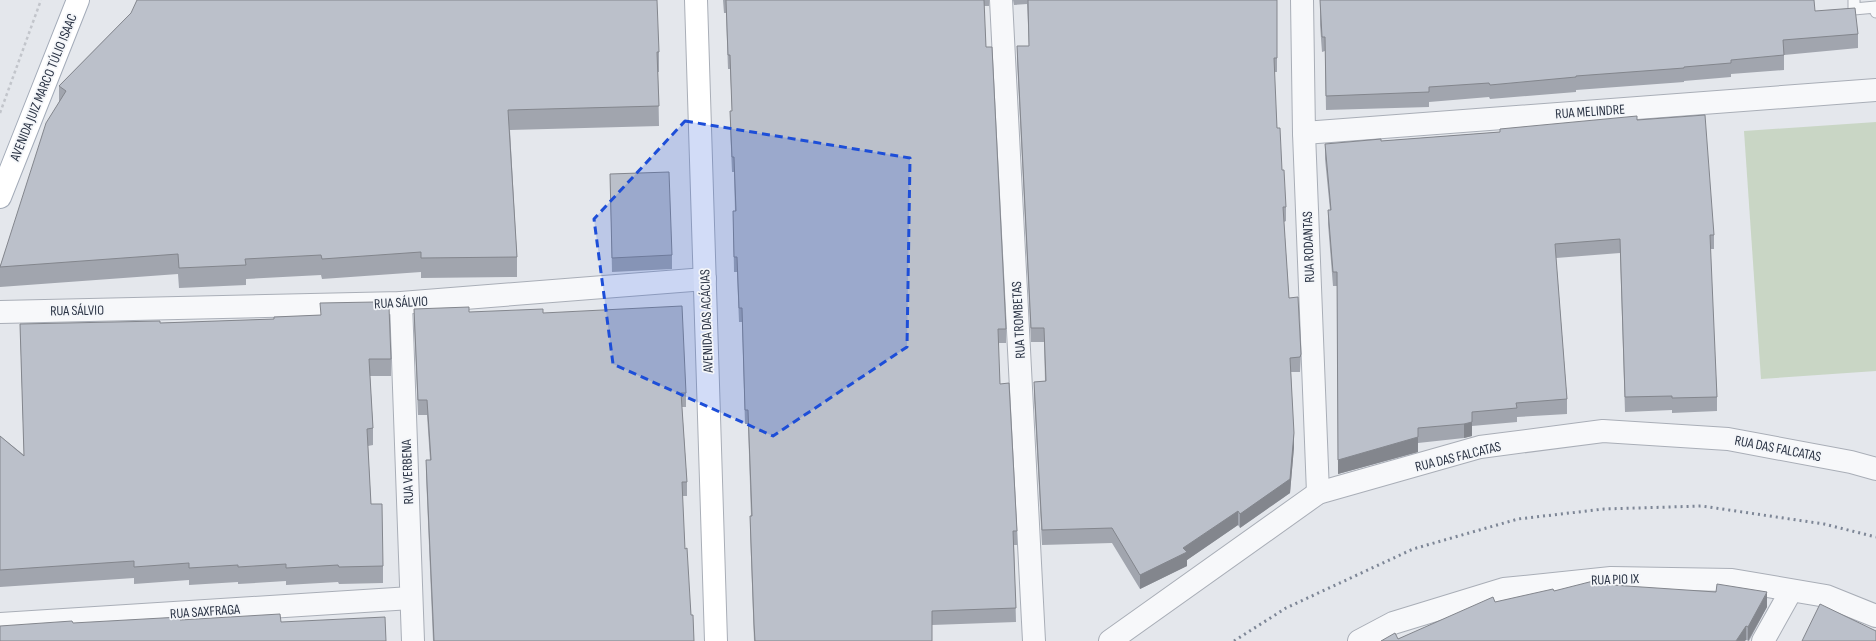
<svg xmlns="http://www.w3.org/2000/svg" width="1876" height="641" font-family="'Sofia Sans Condensed',sans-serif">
	<rect width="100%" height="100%" fill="#e4e7ec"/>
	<polygon fill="#c9d6c5" points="1876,122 1876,371 1761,379 1744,131"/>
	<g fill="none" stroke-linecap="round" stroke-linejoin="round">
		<g stroke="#a9aeb7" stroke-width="13">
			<polyline id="lane" points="1854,0 1854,9 1876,7 1876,12"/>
		</g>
		<g stroke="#a9aeb7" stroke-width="24">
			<g id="street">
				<polyline points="1001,0 1034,641"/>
				<polyline points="1302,0 1304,133 1318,493"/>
				<polyline points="1304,133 1876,90"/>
				<polyline points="401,303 413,641"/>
				<polyline points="0,312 401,303 705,279"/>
				<polyline points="0,624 411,598"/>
				<polyline points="1110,641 1318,493 1480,447 1603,431 1728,439 1851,462 1876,469"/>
				<polyline points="1359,641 1393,623 1504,589 1611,578 1732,580 1826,596 1876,616"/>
				<polyline points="1763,641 1791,591"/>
			</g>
		</g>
		<g stroke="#a9aeb7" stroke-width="24">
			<polyline id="secondary" points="696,0 716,641"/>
		</g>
		<g stroke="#a3abb8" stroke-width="24">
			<polyline id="primary" points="0,197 78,0"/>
		</g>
		<polyline stroke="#c2c5cb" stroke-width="2.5" stroke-dasharray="3 3" stroke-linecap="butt" points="0,113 41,0"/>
		<use href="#lane" stroke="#f7f8fa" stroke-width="11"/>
		<use href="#street" stroke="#f7f8fa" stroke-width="22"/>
		<use href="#secondary" stroke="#fff" stroke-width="22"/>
		<use href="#primary" stroke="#fff" stroke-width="22"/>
		<polyline stroke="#7d8696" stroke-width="3" stroke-dasharray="2 4" stroke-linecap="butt" points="1234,641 1286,608 1413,549 1518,519 1604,509 1702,506 1824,524 1876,537"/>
	</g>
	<g fill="#a1a5ae">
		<polygon points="723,0 989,0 989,6 984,6 986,47 1006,329 1006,343 998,343 1000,384 1017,531 1017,545 1014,545 1016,622 932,625 754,641 750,530 750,516 751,516 748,424 745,424 742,322 739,322 737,272 734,272 733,211 735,211 734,172 732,172 730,126 730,111 732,111 730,69 728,69 726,13 724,13"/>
		<polygon points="1013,0 1277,0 1277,72 1274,72 1277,128 1286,207 1286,221 1284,222 1289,298 1301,354 1300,372 1291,372 1294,447 1290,493 1240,528 1238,525 1187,560 1187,566 1140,589 1112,543 1042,545 1034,396 1034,382 1045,381 1044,342 1031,342 1017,60 1017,46 1029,46 1027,4 1014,5"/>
		<polygon points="1320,0 1815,11 1858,34 1858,48 1784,55 1784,70 1731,74 1731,77 1684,81 1684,82 1576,90 1576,92 1490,99 1489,97 1429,102 1429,107 1326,110 1325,51 1322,52 1320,25"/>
		<polygon points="131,13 659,52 659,72 658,72 659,126 510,130 517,257 517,277 421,278 421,272 322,279 321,275 246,279 246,285 179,288 178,274 0,287 0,266 59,102 59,86"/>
		<polygon points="1637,120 1714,235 1714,249 1710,249 1717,397 1717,411 1672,413 1672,410 1625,412 1620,253 1556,258 1567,399 1567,414 1517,417 1517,422 1472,426 1472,436 1464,438 1418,443 1418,452 1338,474 1337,286 1333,286 1328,224 1328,210 1330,210 1325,159 1325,144 1381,141 1500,132"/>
		<polygon points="610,174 672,255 672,269 612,272"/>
		<polygon points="375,308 391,359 391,376 370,376 373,428 373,445 368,446 371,504 383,566 383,583 339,584 338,582 286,585 286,581 238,584 238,582 189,585 189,580 134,584 134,578 0,587 0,436 24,455 20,324 160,323 274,319 320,315"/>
		<polygon points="414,309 469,312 543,313 686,393 686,407 682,407 687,482 687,496 682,496 685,549 691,615 694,641 433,641 426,474 426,460 430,460 427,415 418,415 414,323"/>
		<polygon points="1612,585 1767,607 1749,641 1746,640 1398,639 1495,602 1554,591"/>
	</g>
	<g fill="#83868d">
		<polygon points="1472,422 1472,436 1464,438 1464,424"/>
		<polygon points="1294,433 1294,447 1290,493 1240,528 1240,514"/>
		<polygon points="1418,437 1418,452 1338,474 1338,460"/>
		<polygon points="1238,511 1238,525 1187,560 1187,566 1140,589 1140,575 1183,548"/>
		<polygon points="1767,592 1767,607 1748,641 1748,627"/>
		<polygon points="1746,626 1746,640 1745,641 1736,641"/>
	</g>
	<g fill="#bbc0ca" stroke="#83868d">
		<polygon points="137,0 657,0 659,52 657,52 659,106 508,110 517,257 421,258 421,252 322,259 321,255 245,259 246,265 179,268 178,254 0,267 46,123 66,91 59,86 131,13"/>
		<polygon points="726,0 984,0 986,47 992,47 1006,329 998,329 1000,384 1009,383 1017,531 1013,531 1016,608 932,611 932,641 755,641 754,624 750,516 752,516 748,410 745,410 742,308 739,308 737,257 734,257 733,211 736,211 734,157 732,157 730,111 732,111 730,55 728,55"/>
		<polygon points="1028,0 1277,0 1277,58 1274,58 1277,128 1280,128 1282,170 1284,170 1286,207 1283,207 1289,298 1298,297 1301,354 1300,357 1290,358 1294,433 1290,479 1240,514 1238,511 1183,548 1187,552 1140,575 1112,528 1042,530 1034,382 1046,381 1044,328 1031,328 1017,46 1029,46"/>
		<polygon points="1320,0 1814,0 1815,11 1855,8 1858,34 1783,40 1784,55 1731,60 1731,63 1684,67 1684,68 1576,76 1576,77 1490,85 1489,83 1429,87 1429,92 1326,96 1325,37 1322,37"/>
		<polygon points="1705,115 1714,235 1710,235 1717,397 1672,398 1672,396 1625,397 1620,239 1555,244 1567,399 1516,403 1517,408 1472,412 1472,422 1464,424 1418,428 1418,437 1338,460 1337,272 1333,272 1328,210 1331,210 1325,144 1381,139 1381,141 1500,132 1500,129 1637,116 1637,120"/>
		<polygon points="669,172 672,255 612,258 610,174"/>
		<polygon points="375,302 375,308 389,307 391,359 369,359 373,428 367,429 371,504 382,504 383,566 339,567 338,565 286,568 286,564 238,567 238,565 189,568 189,563 134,567 134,561 0,570 0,436 24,456 20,324 160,321 160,323 274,319 274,317 321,315 320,303"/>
		<polygon points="682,306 686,393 681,393 687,482 682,482 685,549 687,548 691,615 693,615 694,641 434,641 426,460 431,460 427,400 418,400 414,309 469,307 469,312 543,309 543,313"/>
		<polygon points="1609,577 1612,585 1716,592 1717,584 1767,592 1748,627 1746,626 1736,641 1381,641 1395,633 1398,639 1493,597 1495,602 1553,589 1554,591"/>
		<polygon points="1820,604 1876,631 1876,641 1802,641"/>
		<polygon points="280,614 281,622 385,617 386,641 0,641 0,626 72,621 73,623 180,617 180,620"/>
	</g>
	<path fill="#1d4ed8" fill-opacity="0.2" stroke="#1d4ed8" stroke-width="3" stroke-dasharray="8 5" stroke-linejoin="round" d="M 685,121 L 910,158 L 907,347 L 773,436 L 613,364 L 594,219 Z"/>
	<g text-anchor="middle" stroke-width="3.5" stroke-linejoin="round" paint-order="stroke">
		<g font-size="14" fill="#2b3445" stroke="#f4f6f9">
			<text transform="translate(43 87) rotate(-68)" y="5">AVENIDA JUIZ MARCO TÚLIO ISAAC</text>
			<text transform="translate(1590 111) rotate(-4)" y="5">RUA MELINDRE</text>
			<text transform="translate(1308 247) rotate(-92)" y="5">RUA RODANTAS</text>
			<text transform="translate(401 302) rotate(-3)" y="5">RUA SÁLVIO</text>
			<text transform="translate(77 310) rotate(-1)" y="5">RUA SÁLVIO</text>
			<text transform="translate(1018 320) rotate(-93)" y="5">RUA TROMBETAS</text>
			<text transform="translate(706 321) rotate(-92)" y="5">AVENIDA DAS ACÁCIAS</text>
			<text transform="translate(1778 448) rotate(11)" y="5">RUA DAS FALCATAS</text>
			<text transform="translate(1458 456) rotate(-14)" y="5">RUA DAS FALCATAS</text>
			<text transform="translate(407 472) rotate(-92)" y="5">RUA VERBENA</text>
			<text transform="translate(1615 579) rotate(-2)" y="5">RUA PIO IX</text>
			<text transform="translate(205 611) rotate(-4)" y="5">RUA SAXFRAGA</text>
		</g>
	</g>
</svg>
